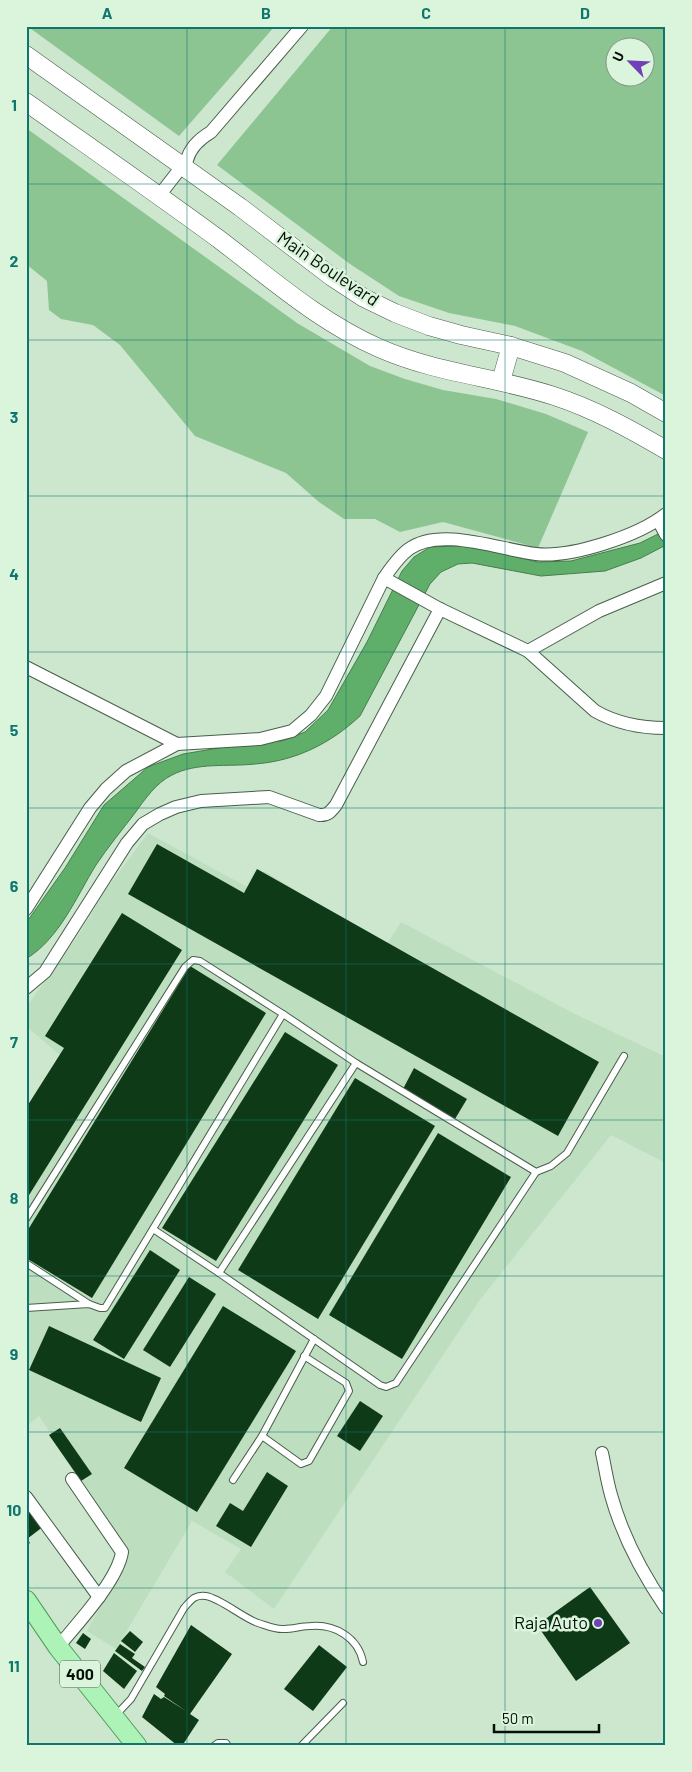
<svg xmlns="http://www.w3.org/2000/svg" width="692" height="1772" font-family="Barlow,sans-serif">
	<rect width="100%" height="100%" fill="#cde7cf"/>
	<polygon fill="#bedec0" points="148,833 251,889 264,871 386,946 401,922 575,1014 666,1057 666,1163 611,1135 479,1301 274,1609 225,1572 241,1549 192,1521 116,1649 87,1631 129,1551 39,1416 26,1427 26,1117 62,1057 26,1026 26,1007 79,934 105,891"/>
	<g fill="#8cc492" fill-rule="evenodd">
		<polygon points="27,26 275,26 179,136"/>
		<path d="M 333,26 L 666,26 L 666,396 L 582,351 L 515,326 L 449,313 L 399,296 L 350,264 L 217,165 ZM 614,48 L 644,48 L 644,78 L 614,78 Z"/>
		<polygon points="26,128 297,323 370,366 405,379 443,390 496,399 546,414 588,432 538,548 443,522 400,532 375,519 344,519 319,502 286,473 195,436 120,345 93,325 61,319 49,310 47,281 26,264"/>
	</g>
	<path fill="#5faf6a" stroke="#457f4d" d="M 666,530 L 666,545 L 641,558 L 605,571 L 541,576 L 472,563 L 458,564 L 441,572 L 430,584 L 360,716 C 330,744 295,761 255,764 C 228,767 197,762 172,775 C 156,783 145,799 135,813 C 122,830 108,847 96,865 C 76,897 60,938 26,959 L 26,923 L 65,868 L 104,805 L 148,767 L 183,754 L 237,745 L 282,741 L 305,732 L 328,710 L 367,642 L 402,571 L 414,557 L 430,547 L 458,546 L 483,549 L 538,562 L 571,561 L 640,543 Z"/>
	<g fill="#0f3a18">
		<polygon points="157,844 244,893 257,869 599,1062 558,1136 128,894"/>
		<polygon points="122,913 182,950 26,1200 26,1108 64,1048 45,1036"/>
		<polygon points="190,966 266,1013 92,1298 26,1258 26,1233"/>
		<polygon points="285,1032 338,1065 216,1261 162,1228"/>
		<polygon points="414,1068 467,1099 455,1119 403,1089"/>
		<polygon points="355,1078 435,1126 318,1319 238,1270"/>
		<polygon points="438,1133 511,1177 402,1359 329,1315"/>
		<polygon points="150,1250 180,1270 124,1359 93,1340"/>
		<polygon points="189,1277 216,1294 170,1367 143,1350"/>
		<polygon points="223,1306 296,1351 197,1512 124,1468"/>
		<polygon points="49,1326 161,1378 141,1422 29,1370"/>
		<polygon points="360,1401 383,1416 360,1451 337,1436"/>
		<polygon points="60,1428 92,1474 81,1481 49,1435"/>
		<polygon points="267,1472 288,1486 251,1547 216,1526 230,1503 243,1511"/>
		<polygon points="26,1503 44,1526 27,1539 30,1543 26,1545"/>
		<polygon points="590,1587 630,1643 576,1681 537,1625"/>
		<polygon points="191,1625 232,1654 190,1714 199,1720 182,1746 178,1746 142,1717 154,1694 161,1699 164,1697 186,1711 164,1696 165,1694 156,1687"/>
		<polygon points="130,1631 143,1642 135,1652 121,1641"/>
		<polygon points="83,1633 91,1639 85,1649 76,1643"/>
		<polygon points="120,1644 135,1654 132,1658 145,1667 142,1671 115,1651"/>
		<polygon points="319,1645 347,1667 313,1711 284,1689"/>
		<polygon points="114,1653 137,1671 124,1689 103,1671"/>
	</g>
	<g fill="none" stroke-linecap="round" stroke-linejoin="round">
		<g stroke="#485f4a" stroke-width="8">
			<g id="lane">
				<polyline points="26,1219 185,967 193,960 200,961 283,1014"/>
				<polyline points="153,1229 219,1273 380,1385 386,1387 396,1383 536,1172"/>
				<polyline points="26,1263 89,1304"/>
				<polyline points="219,1273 356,1063"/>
				<polyline points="26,1308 89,1304 100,1308 105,1308 283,1014 356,1063 536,1172 551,1166 567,1153 624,1056"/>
				<polyline points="262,1436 301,1464 309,1461 349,1391 346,1383 304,1356"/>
				<polyline points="233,1480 262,1436 314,1339"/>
				<path d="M 115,1716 L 131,1699 L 184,1608 C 191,1600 195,1594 206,1596 C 220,1598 243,1618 258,1623 C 265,1625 276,1630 284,1629 C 293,1629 302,1626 311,1626 C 334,1624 358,1637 363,1662"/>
				<polyline points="214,1746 218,1743 226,1743 228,1746"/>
				<polyline points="301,1746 343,1703"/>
			</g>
		</g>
		<g stroke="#485f4a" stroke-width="14">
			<g id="street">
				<path d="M 158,197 L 187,160 C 190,148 201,138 211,132 L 302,26"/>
				<polyline points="658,520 666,535"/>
				<polyline points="384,578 440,609 528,651 599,611 666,583"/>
				<path d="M 528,651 L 595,711 C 616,723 642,728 666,728"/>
				<polyline points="26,667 177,744"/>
				<path d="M 26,909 L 90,808 L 106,789 L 126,771 L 177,744 L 260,739 L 292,731 L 311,715 L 326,696 L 384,578 C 391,568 399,556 409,549 C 440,526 501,550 536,554 C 571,558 638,536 666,514"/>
				<path d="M 26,988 L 45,972 L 127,843 L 143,824 L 160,814 L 176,807 L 201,801 L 269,797 L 319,815 C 328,816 331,811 336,805 L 440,609"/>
				<path d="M 602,1453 C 605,1467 607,1481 611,1495 C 622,1535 642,1573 666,1608"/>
				<polyline points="26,1497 99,1597"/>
				<path d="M 58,1647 C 77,1624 118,1580 122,1552 L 72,1479"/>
			</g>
		</g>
		<g stroke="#485f4a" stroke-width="19">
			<g id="secondary">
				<polyline points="26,55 240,207 332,277 364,298 395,313 429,326 461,335 511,346 565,363 631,393 666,413"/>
				<path d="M 26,102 C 91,148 156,193 220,240 C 270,278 321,323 379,348 C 435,373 496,377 554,396 C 594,409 630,429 666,450"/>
				<polyline points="501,381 511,346"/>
			</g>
		</g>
		<g stroke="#4f9e5c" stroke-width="21">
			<polyline id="primary" points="26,1600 58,1647 137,1746"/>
		</g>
		<use href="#lane" stroke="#fff" stroke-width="6"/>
		<use href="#street" stroke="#fff" stroke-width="12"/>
		<use href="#secondary" stroke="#fff" stroke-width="18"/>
		<use href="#primary" stroke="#adf3b8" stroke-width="19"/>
	</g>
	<path fill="none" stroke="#0f766e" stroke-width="1" stroke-opacity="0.55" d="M 187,26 L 187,1746M 346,26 L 346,1746M 505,26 L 505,1746M 26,184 L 666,184M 26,340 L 666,340M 26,496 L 666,496M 26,652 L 666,652M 26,808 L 666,808M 26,964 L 666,964M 26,1120 L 666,1120M 26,1276 L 666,1276M 26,1432 L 666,1432M 26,1588 L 666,1588"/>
	<circle fill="#6f40b8" stroke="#daf5dc" stroke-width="2" cx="598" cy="1623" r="5"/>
	<g text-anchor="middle" stroke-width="5" stroke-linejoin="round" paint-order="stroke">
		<rect fill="#daf5dc" stroke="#465548" stroke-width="1" x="60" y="1660.5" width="40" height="27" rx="4"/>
		<g font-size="16" font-weight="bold" fill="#071008">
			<text x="80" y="1680">400</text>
		</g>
		<g font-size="18" fill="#071008" stroke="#daf5dc">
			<text transform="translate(328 269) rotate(34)" y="6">Main Boulevard</text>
		</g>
		<g font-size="18" fill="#071008" stroke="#daf5dc" text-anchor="end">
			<text x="588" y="1629">Raja Auto</text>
		</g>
	</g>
	<rect width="692" height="1772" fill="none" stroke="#daf5dc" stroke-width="55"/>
	<g transform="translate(630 62) rotate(294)"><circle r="24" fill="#daf5dc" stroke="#869987"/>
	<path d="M0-4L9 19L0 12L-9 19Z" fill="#6f40b8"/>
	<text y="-8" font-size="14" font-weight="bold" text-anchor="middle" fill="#071008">U</text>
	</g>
	<path d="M494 1724v8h105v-8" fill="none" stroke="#071008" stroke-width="2.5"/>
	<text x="502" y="1724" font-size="15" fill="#071008" stroke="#daf5dc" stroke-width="4" paint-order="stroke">50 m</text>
	<rect x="28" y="28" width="636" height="1716" fill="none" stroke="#0f766e" stroke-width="2"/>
	<g font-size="16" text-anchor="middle" font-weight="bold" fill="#0f766e">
		<text x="107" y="19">A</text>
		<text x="266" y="19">B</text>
		<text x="426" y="19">C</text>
		<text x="585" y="19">D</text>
		<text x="14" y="111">1</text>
		<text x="14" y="267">2</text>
		<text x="14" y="423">3</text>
		<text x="14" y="580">4</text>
		<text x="14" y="736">5</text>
		<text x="14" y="892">6</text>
		<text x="14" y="1048">7</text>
		<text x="14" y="1204">8</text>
		<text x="14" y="1360">9</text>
		<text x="14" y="1516">10</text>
		<text x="14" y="1672">11</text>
	</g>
</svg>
